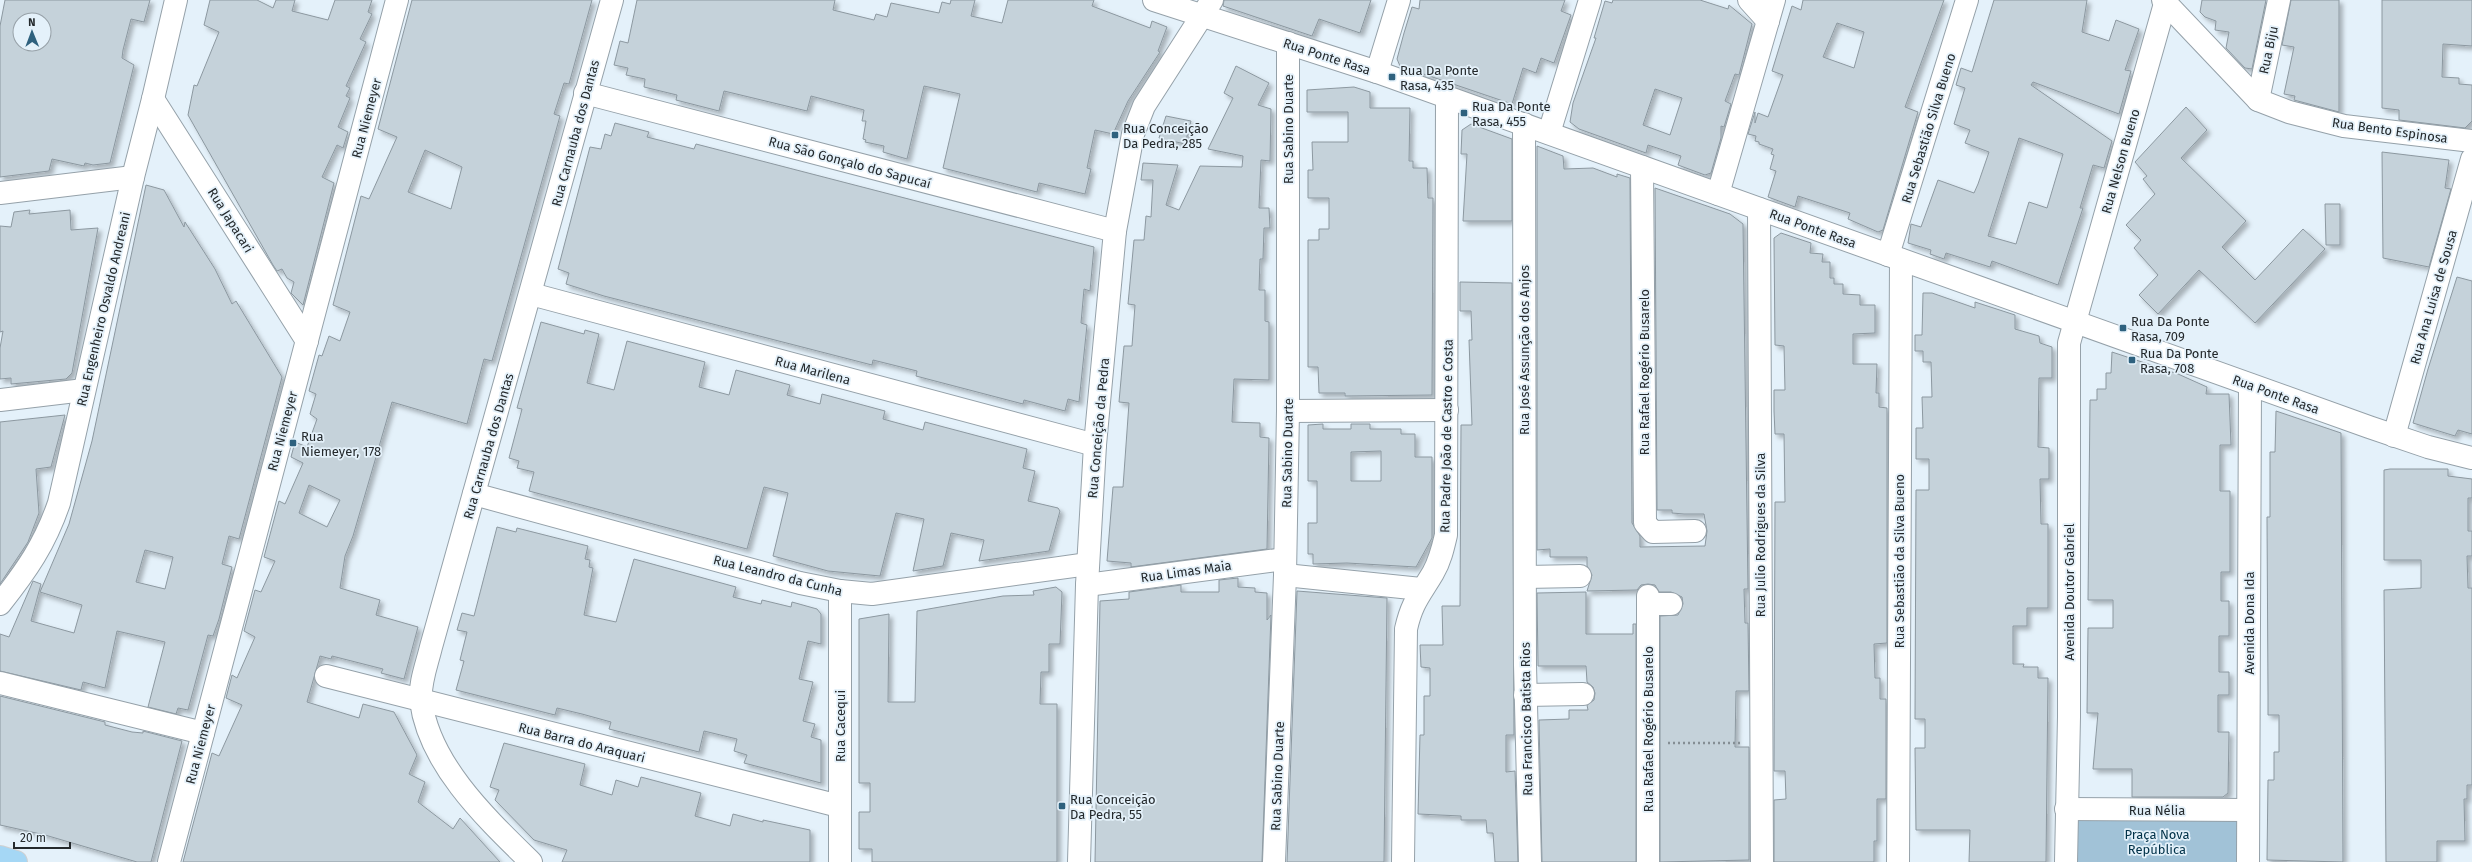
<svg xmlns="http://www.w3.org/2000/svg" width="2472" height="862" font-family="'Fira Sans',sans-serif">
	<defs>
		<filter id="shadow"><feDropShadow dx="3.5" dy="3.5" stdDeviation="2" flood-color="#0004"/></filter>
	</defs>
	<rect width="100%" height="100%" fill="#e4f1fa"/>
	<polygon fill="#a1c2d7" points="2076,820 2239,821 2239,862 2075,862"/>
	<g fill="#c5d2da" stroke="#8c98a0" fill-rule="evenodd" filter="url(#shadow)">
		<path d="M 5,0 L 150,0 L 144,22 L 131,19 L 123,50 L 122,58 L 134,65 L 110,163 L 93,165 L 85,163 L 84,166 L 52,159 L 49,171 L 0,177 L 0,26 ZM 20,20 L 44,20 L 44,44 L 20,44 Z"/>
		<polygon points="210,0 257,0 273,8 276,0 295,0 292,11 328,20 335,0 372,0 368,12 372,14 360,39 366,42 346,86 350,88 346,96 350,98 338,127 348,132 343,148 337,145 322,177 334,183 303,305 291,293 294,282 287,278 282,269 277,271 273,265 188,115 194,85 197,86 219,32 204,25"/>
		<path d="M 412,0 L 592,0 L 569,84 L 564,83 L 554,114 L 560,116 L 492,361 L 484,359 L 467,424 L 392,402 L 353,536 L 345,556 L 340,588 L 380,600 L 376,615 L 418,627 L 404,679 L 381,673 L 383,669 L 332,656 L 331,659 L 320,656 L 307,702 L 359,718 L 363,704 L 394,712 L 417,755 L 409,774 L 425,782 L 418,802 L 453,829 L 460,818 L 500,862 L 183,862 L 212,753 L 219,756 L 242,705 L 226,698 L 232,675 L 237,678 L 255,637 L 244,631 L 255,590 L 261,592 L 275,561 L 264,557 L 279,501 L 285,504 L 303,463 L 291,457 L 295,442 L 307,447 L 317,419 L 310,414 L 316,394 L 309,391 L 319,355 L 322,356 L 329,336 L 340,341 L 350,312 L 333,305 L 361,196 L 369,199 L 397,137 L 378,129 ZM 425,150 L 462,167 L 451,209 L 408,192 ZM 309,485 L 340,500 L 327,527 L 299,513 Z"/>
		<polygon points="637,0 835,0 833,10 874,20 876,14 887,17 891,3 939,13 942,2 950,4 951,0 975,0 971,16 1002,23 1008,0 1094,0 1092,6 1150,28 1152,21 1167,27 1158,51 1160,52 1128,101 1113,134 1095,130 1087,168 1091,169 1085,194 1039,183 1037,192 943,168 960,94 924,86 907,159 883,152 884,146 865,142 866,140 863,139 866,121 862,121 864,110 811,96 807,111 724,91 719,111 676,100 677,95 644,87 645,79 626,75 628,68 614,65 620,41 628,43"/>
		<polygon points="1224,0 1371,0 1360,33 1319,19 1312,36 1223,6"/>
		<polygon points="1420,0 1565,0 1561,11 1571,15 1554,63 1541,58 1536,73 1523,68 1512,104 1400,66 1397,59 1404,33 1412,7 1419,9"/>
		<path d="M 1613,0 L 1700,0 L 1728,9 L 1729,5 L 1752,24 L 1739,75 L 1735,74 L 1725,101 L 1731,104 L 1724,127 L 1721,126 L 1721,138 L 1711,173 L 1705,175 L 1678,165 L 1681,156 L 1648,145 L 1646,153 L 1579,129 L 1570,122 L 1573,103 L 1596,38 L 1594,38 L 1605,1 L 1612,3 ZM 1655,89 L 1682,98 L 1670,135 L 1643,125 Z"/>
		<path d="M 1803,0 L 1944,0 L 1905,107 L 1918,112 L 1883,230 L 1878,232 L 1848,219 L 1850,213 L 1798,196 L 1795,207 L 1768,197 L 1776,171 L 1770,169 L 1774,155 L 1771,154 L 1773,149 L 1759,144 L 1759,142 L 1755,141 L 1756,136 L 1748,134 L 1755,112 L 1755,123 L 1758,113 L 1768,117 L 1783,75 L 1772,71 L 1792,6 L 1801,10 ZM 1837,23 L 1864,32 L 1854,68 L 1823,57 Z"/>
		<path d="M 1994,0 L 2087,0 L 2082,32 L 2109,41 L 2116,20 L 2139,29 L 2125,70 L 2131,71 L 2119,114 L 2033,82 L 2031,85 L 2112,141 L 2104,168 L 2093,165 L 2080,208 L 2083,208 L 2058,285 L 1992,261 L 1990,267 L 1946,253 L 1944,259 L 1930,254 L 1931,250 L 1908,243 L 1911,224 L 1921,227 L 1938,180 L 1974,193 L 1978,184 L 1989,152 L 1965,143 L 1970,130 L 1954,124 L 1965,88 L 1956,85 L 1961,68 L 1972,72 ZM 2019,138 L 2063,154 L 2047,208 L 2029,202 L 2016,244 L 1988,236 Z"/>
		<polygon points="2202,0 2266,0 2252,69 2245,68 2226,48 2229,32 2215,30 2216,21 2205,17 2200,12"/>
		<polygon points="2291,0 2339,0 2339,112 2294,100 2295,96 2284,94 2294,47 2282,45"/>
		<polygon points="2382,0 2472,0 2472,46 2443,44 2442,77 2459,78 2459,84 2472,85 2472,121 2465,128 2399,120 2399,110 2382,108"/>
		<polygon points="1236,66 1269,83 1258,105 1271,109 1270,161 1261,160 1259,208 1269,208 1270,228 1264,228 1263,259 1260,259 1259,290 1265,290 1265,321 1269,322 1269,380 1234,379 1232,422 1260,423 1260,437 1269,438 1267,549 1131,567 1131,563 1107,561 1113,487 1123,487 1129,403 1119,402 1124,346 1132,346 1135,305 1128,304 1134,240 1144,240 1146,216 1151,217 1153,180 1141,180 1143,163 1178,165 1166,205 1179,210 1200,166 1242,167 1243,156 1208,149 1233,98 1224,93"/>
		<polygon points="1354,87 1370,92 1370,108 1410,108 1409,161 1413,161 1413,168 1427,168 1428,198 1433,198 1432,395 1345,396 1345,393 1319,393 1318,367 1308,367 1308,240 1319,240 1319,229 1329,229 1329,198 1308,198 1308,170 1313,170 1312,142 1348,142 1348,112 1307,112 1307,90"/>
		<polygon points="2186,107 2207,130 2181,158 2246,221 2222,247 2255,280 2303,229 2325,249 2255,323 2199,270 2158,314 2139,295 2158,275 2134,248 2141,240 2126,225 2155,194 2143,179 2147,176 2135,162"/>
		<polygon points="1166,116 1191,121 1185,144 1159,138"/>
		<polygon points="615,123 649,132 647,137 694,149 696,144 1094,247 1090,291 1084,289 1081,323 1087,325 1079,402 1068,399 1065,411 1024,400 1023,404 916,376 917,371 873,360 872,365 604,296 566,284 569,273 558,269 590,147 601,149 605,134 611,136"/>
		<polygon points="1471,124 1512,139 1512,221 1463,221 1467,154 1461,154 1462,130"/>
		<polygon points="1537,146 1563,156 1564,169 1593,168 1617,177 1617,174 1630,178 1632,523 1640,536 1640,547 1705,546 1707,531 1704,514 1684,514 1672,513 1672,510 1657,510 1655,188 1730,214 1743,224 1748,589 1744,589 1745,623 1748,623 1749,691 1736,691 1735,747 1749,747 1749,860 1660,862 1660,616 1678,615 1683,604 1682,597 1671,592 1659,592 1655,585 1648,584 1641,585 1637,590 1587,591 1592,575 1587,566 1587,557 1550,557 1550,549 1537,550"/>
		<polygon points="2382,152 2449,160 2445,188 2451,189 2429,267 2383,258"/>
		<path d="M 146,185 L 164,190 L 184,227 L 185,222 L 215,269 L 232,304 L 236,301 L 282,377 L 239,539 L 229,536 L 222,564 L 232,567 L 219,619 L 213,636 L 208,635 L 188,710 L 178,708 L 176,714 L 148,707 L 165,642 L 117,631 L 105,688 L 83,682 L 81,690 L 0,671 L 0,634 L 9,637 L 33,581 L 41,584 L 31,621 L 74,633 L 82,605 L 40,592 L 69,524 L 92,441 ZM 145,550 L 173,557 L 165,589 L 136,582 Z"/>
		<polygon points="2325,204 2340,204 2340,245 2326,245"/>
		<polygon points="30,210 29,214 70,210 71,230 98,228 72,373 66,379 11,384 11,378 0,379 0,348 3,331 0,332 0,226 11,227 14,212"/>
		<polygon points="1781,233 1811,243 1810,253 1823,254 1822,262 1830,262 1830,278 1834,278 1834,284 1843,284 1843,294 1860,295 1860,305 1875,305 1875,333 1853,334 1853,364 1877,364 1876,393 1879,393 1879,407 1887,408 1887,643 1874,644 1875,678 1880,678 1880,699 1886,699 1886,799 1877,799 1877,841 1874,841 1874,862 1774,862 1774,800 1786,799 1785,771 1774,771 1775,502 1785,502 1784,434 1775,434 1774,411 1774,390 1785,390 1784,346 1775,345 1774,238"/>
		<polygon points="2457,277 2472,281 2472,434 2458,430 2455,436 2413,423 2428,369"/>
		<polygon points="1460,282 1512,283 1514,735 1506,735 1506,772 1515,771 1518,862 1495,862 1493,833 1487,833 1486,820 1461,820 1461,816 1418,814 1420,735 1424,735 1424,696 1430,696 1430,668 1421,667 1420,645 1443,645 1442,606 1460,606 1461,425 1472,425 1469,340 1472,340 1471,311 1460,311"/>
		<polygon points="1923,293 1932,293 1975,308 1975,302 2015,315 2015,329 2039,336 2040,343 2052,347 2052,378 2039,378 2038,447 2049,448 2049,479 2040,479 2041,524 2048,524 2048,608 2027,608 2027,626 2013,626 2013,664 2024,664 2023,667 2038,667 2038,678 2048,678 2046,862 1969,862 1970,830 1916,830 1915,748 1925,748 1925,719 1915,719 1916,490 1929,490 1929,459 1916,459 1916,428 1923,428 1922,397 1932,397 1931,362 1923,362 1923,351 1915,351 1915,335 1922,335"/>
		<polygon points="541,322 584,334 585,330 599,334 587,383 614,390 627,341 705,362 699,387 729,395 736,370 790,385 787,395 820,404 822,394 885,411 883,419 923,430 925,422 1027,449 1023,468 1035,471 1028,501 1058,508 1060,511 1049,551 979,561 984,540 951,533 943,566 913,571 924,519 896,513 880,576 828,571 773,556 788,493 764,487 747,549 529,491 534,472 517,468 519,461 509,458 522,409 517,408"/>
		<polygon points="2112,352 2178,374 2207,387 2206,394 2229,394 2231,445 2220,445 2220,491 2230,491 2230,572 2221,572 2221,601 2229,601 2229,636 2219,636 2219,672 2229,672 2229,695 2218,695 2218,732 2229,732 2228,793 2223,797 2132,797 2132,769 2093,769 2098,713 2087,713 2088,628 2113,628 2113,600 2088,600 2090,400 2097,400 2097,389 2106,389 2106,373 2111,373"/>
		<polygon points="2276,411 2341,433 2343,862 2267,860 2268,780 2274,780 2274,752 2279,752 2279,715 2268,715 2268,695 2267,517 2270,517 2270,452 2275,452"/>
		<polygon points="65,415 51,467 36,469 39,513 28,542 0,584 0,422"/>
		<path d="M 1323,424 L 1323,429 L 1351,429 L 1351,424 L 1370,424 L 1370,429 L 1401,429 L 1401,434 L 1415,434 L 1415,457 L 1432,457 L 1432,538 L 1416,567 L 1347,563 L 1313,564 L 1313,554 L 1308,554 L 1308,523 L 1317,523 L 1317,481 L 1308,481 L 1308,425 ZM 1381,451 L 1381,481 L 1351,481 L 1351,452 Z"/>
		<polygon points="2390,469 2448,469 2448,476 2472,479 2472,498 2468,498 2468,531 2472,531 2472,556 2467,556 2468,588 2472,588 2472,785 2467,785 2467,799 2464,799 2465,841 2437,841 2437,862 2386,862 2384,590 2421,588 2421,560 2384,560 2384,470"/>
		<polygon points="497,527 516,532 517,528 588,546 585,559 590,560 589,567 593,568 584,615 616,622 634,559 736,587 733,597 761,604 762,600 791,607 792,602 817,609 821,614 821,644 808,641 799,679 813,682 803,721 815,724 811,737 821,740 821,783 744,763 747,755 734,751 737,739 704,731 699,752 609,729 611,722 582,714 557,708 555,715 456,690 464,661 460,660 467,632 457,630 462,613 474,616"/>
		<polygon points="1238,578 1238,587 1255,588 1255,592 1267,593 1267,620 1271,615 1262,862 1095,862 1100,601 1129,599 1129,592 1181,585 1181,592 1219,592 1219,580"/>
		<polygon points="1056,587 1062,592 1060,644 1049,644 1049,672 1041,672 1040,704 1057,704 1057,862 872,862 872,849 859,849 859,812 870,812 870,783 859,783 859,619 889,614 888,702 915,702 917,611 1003,596 1034,595 1033,591"/>
		<polygon points="1297,591 1387,598 1384,862 1287,862"/>
		<polygon points="1586,592 1586,634 1633,634 1633,624 1636,624 1636,862 1542,862 1539,720 1569,719 1569,710 1588,710 1587,705 1594,700 1595,693 1593,687 1587,682 1586,666 1538,666 1537,593"/>
		<polygon points="0,696 105,722 105,725 132,732 143,733 143,731 182,741 151,862 137,862 45,835 0,825"/>
		<polygon points="504,743 585,764 580,785 612,795 616,780 638,787 641,777 701,793 695,816 730,826 733,814 763,822 763,820 810,830 810,862 562,862 567,850 534,840 495,800 499,790 490,787"/>
	</g>
	<g fill="none" stroke-linecap="round" stroke-linejoin="round">
		<g stroke="#95a1a9" stroke-width="24">
			<g id="minor">
				<polyline points="1154,0 1377,72 2369,427 2428,447 2472,458"/>
				<polyline points="1749,0 1768,21"/>
				<polyline points="2163,0 2258,100 2289,112 2344,126 2472,141"/>
				<polyline points="1377,72 1399,0"/>
				<polyline points="585,93 1115,231"/>
				<polyline points="153,99 307,341"/>
				<polyline points="2258,100 2279,0"/>
				<polyline points="1524,124 1525,665 1530,862"/>
				<polyline points="1549,133 1590,0"/>
				<polyline points="1642,167 1645,523 1653,532 1695,531"/>
				<polyline points="0,193 133,177"/>
				<polyline points="1718,194 1774,0"/>
				<polyline points="1759,209 1762,862"/>
				<polyline points="1888,255 1967,0"/>
				<polyline points="531,294 1095,445"/>
				<polyline points="0,400 84,390"/>
				<polyline points="1288,411 1447,410"/>
				<polyline points="2394,436 2472,159"/>
				<polyline points="474,494 800,583 840,591 872,594 1088,564"/>
				<polyline points="1285,575 1421,589"/>
				<polyline points="1525,577 1580,576"/>
				<polyline points="1087,585 1285,559"/>
				<polyline points="840,591 840,862"/>
				<polyline points="1648,596 1648,862"/>
				<path d="M 0,604 C 27,570 45,544 59,503 L 133,177 L 153,99 L 176,0"/>
				<polyline points="1648,604 1671,604"/>
				<polyline points="326,676 839,806"/>
				<polyline points="0,683 203,733"/>
				<polyline points="1525,695 1583,694"/>
				<polyline points="2066,809 2248,810"/>
				<polyline points="169,862 397,0"/>
				<path d="M 531,862 C 488,820 429,765 421,701 C 419,684 427,664 431,647 L 612,0"/>
				<polyline points="1079,862 1087,585 1095,445 1115,231 1133,134 1144,106 1212,0"/>
				<polyline points="1274,862 1285,575 1288,411 1288,43"/>
				<path d="M 1403,862 L 1406,629 C 1412,602 1420,595 1433,573 C 1440,561 1443,548 1446,535 L 1447,97"/>
				<polyline points="1898,862 1901,260"/>
				<polyline points="2066,862 2069,717 2069,343 2166,0"/>
				<polyline points="2248,862 2250,385"/>
			</g>
		</g>
		<g stroke="#cfd0d1" stroke-width="24">
			<polyline id="major" points="0,857 16,862"/>
		</g>
		<polyline stroke="#858e94" stroke-width="2.5" stroke-dasharray="2 3" stroke-linecap="butt" points="1668,743 1741,743"/>
		<use href="#minor" stroke="#fff" stroke-width="22"/>
		<use href="#major" stroke="#a5d7f5" stroke-width="22"/>
	</g>
	<g fill="#2e617e" stroke="#e4f1fa" stroke-width="1.5">
		<rect x="1388" y="73" width="8" height="8" rx="2"/>
		<rect x="1460" y="109" width="8" height="8" rx="2"/>
		<rect x="1111" y="131" width="8" height="8" rx="2"/>
		<rect x="2119" y="324" width="8" height="8" rx="2"/>
		<rect x="2128" y="356" width="8" height="8" rx="2"/>
		<rect x="289" y="439" width="8" height="8" rx="2"/>
		<rect x="1058" y="802" width="8" height="8" rx="2"/>
	</g>
	<g text-anchor="middle" stroke-width="3.5" stroke-linejoin="round" paint-order="stroke">
		<g font-size="13" fill="#24292c" stroke="#e4f1fa">
			<text transform="translate(2268 50) rotate(-78)" y="5">Rua Biju</text>
			<text transform="translate(1327 56) rotate(18)" y="5">Rua Ponte Rasa</text>
			<text transform="translate(366 118) rotate(-75)" y="5">Rua Niemeyer</text>
			<text transform="translate(1928 128) rotate(-73)" y="5">Rua Sebastião Silva Bueno</text>
			<text transform="translate(1288 129) rotate(-90)" y="5">Rua Sabino Duarte</text>
			<text transform="translate(2390 130) rotate(8)" y="5">Rua Bento Espinosa</text>
			<text transform="translate(575 133) rotate(-75)" y="5">Rua Carnauba dos Dantas</text>
			<text transform="translate(2120 161) rotate(-74)" y="5">Rua Nelson Bueno</text>
			<text transform="translate(850 162) rotate(15)" y="5">Rua São Gonçalo do Sapucaí</text>
			<text transform="translate(231 220) rotate(58)" y="5">Rua Japacari</text>
			<text transform="translate(1813 228) rotate(20)" y="5">Rua Ponte Rasa</text>
			<text transform="translate(2433 297) rotate(-74)" y="5">Rua Ana Luisa de Sousa</text>
			<text transform="translate(103 309) rotate(-77)" y="5">Rua Engenheiro Osvaldo Andreani</text>
			<text transform="translate(1524 350) rotate(-90)" y="5">Rua José Assunção dos Anjos</text>
			<text transform="translate(813 370) rotate(15)" y="5">Rua Marilena</text>
			<text transform="translate(1644 372) rotate(-90)" y="5">Rua Rafael Rogério Busarelo</text>
			<text transform="translate(2276 394) rotate(20)" y="5">Rua Ponte Rasa</text>
			<text transform="translate(1098 428) rotate(-85)" y="5">Rua Conceição da Pedra</text>
			<text transform="translate(282 431) rotate(-75)" y="5">Rua Niemeyer</text>
			<text transform="translate(1446 436) rotate(-89)" y="5">Rua Padre João de Castro e Costa</text>
			<text transform="translate(488 446) rotate(-74)" y="5">Rua Carnauba dos Dantas</text>
			<text transform="translate(1287 453) rotate(-89)" y="5">Rua Sabino Duarte</text>
			<text transform="translate(1760 535) rotate(-90)" y="5">Rua Julio Rodrigues da Silva</text>
			<text transform="translate(1899 561) rotate(-90)" y="5">Rua Sebastião da Silva Bueno</text>
			<text transform="translate(1186 571) rotate(-8)" y="5">Rua Limas Maia</text>
			<text transform="translate(778 575) rotate(14)" y="5">Rua Leandro da Cunha</text>
			<text transform="translate(2069 592) rotate(-90)" y="5">Avenida Doutor Gabriel</text>
			<text transform="translate(2249 623) rotate(-90)" y="5">Avenida Dona Ida</text>
			<text transform="translate(1526 719) rotate(-91)" y="5">Rua Francisco Batista Rios</text>
			<text transform="translate(840 726) rotate(-90)" y="5">Rua Cacequi</text>
			<text transform="translate(1648 729) rotate(-90)" y="5">Rua Rafael Rogério Busarelo</text>
			<text transform="translate(582 742) rotate(14)" y="5">Rua Barra do Araquari</text>
			<text transform="translate(200 744) rotate(-75)" y="5">Rua Niemeyer</text>
			<text transform="translate(1277 776) rotate(-88)" y="5">Rua Sabino Duarte</text>
			<text x="2157" y="815">Rua Nélia</text>
		</g>
		<g font-size="13" fill="#24292c" stroke="#e4f1fa" text-anchor="start">
			<text x="1400" y="75">Rua Da Ponte<tspan x="1400" dy="15">Rasa, 435</tspan></text>
			<text x="1472" y="111">Rua Da Ponte<tspan x="1472" dy="15">Rasa, 455</tspan></text>
			<text x="1123" y="133">Rua Conceição<tspan x="1123" dy="15">Da Pedra, 285</tspan></text>
			<text x="2131" y="326">Rua Da Ponte<tspan x="2131" dy="15">Rasa, 709</tspan></text>
			<text x="2140" y="358">Rua Da Ponte<tspan x="2140" dy="15">Rasa, 708</tspan></text>
			<text x="301" y="441">Rua<tspan x="301" dy="15">Niemeyer, 178</tspan></text>
			<text x="1070" y="804">Rua Conceição<tspan x="1070" dy="15">Da Pedra, 55</tspan></text>
		</g>
		<g font-size="13" fill="#003148" stroke="#e4f1fa">
			<text x="2157" y="839">Praça Nova<tspan x="2157" dy="15">República</tspan></text>
		</g>
	</g>
	<g transform="translate(32 32) rotate(359)"><circle r="19" fill="#e4f1fa" stroke="#97a1a8"/>
	<path d="M0-3L7 15L0 10L-7 15Z" fill="#2e617e"/>
	<text y="-6" font-size="11" font-weight="bold" text-anchor="middle" fill="#24292c">N</text>
	</g>
	<path d="M14 842v6h56v-6" fill="none" stroke="#24292c" stroke-width="2"/>
	<text x="20" y="842" font-size="12" fill="#24292c" stroke="#e4f1fa" stroke-width="3" paint-order="stroke">20 m</text>
</svg>
